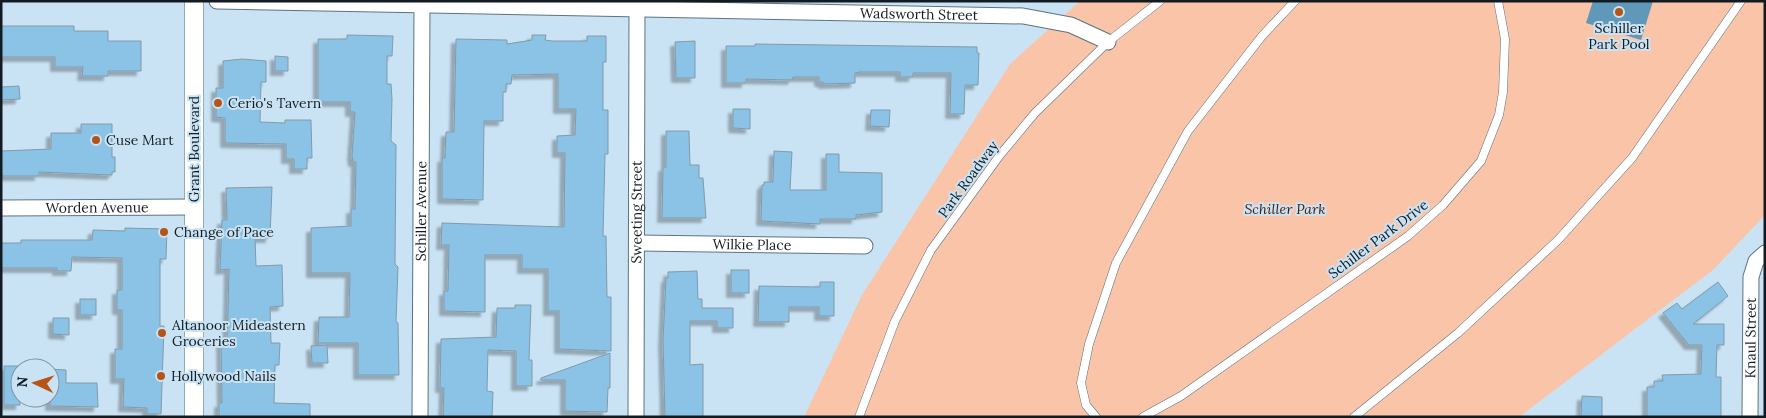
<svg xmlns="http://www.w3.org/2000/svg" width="1766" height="418" font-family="Lora,serif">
	<defs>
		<filter id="shadow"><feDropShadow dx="-4.5" dy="4.5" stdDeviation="1" flood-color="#0004"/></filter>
	</defs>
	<rect width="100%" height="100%" fill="#cae3f4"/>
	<polygon fill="#fac4a9" points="1080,1 1765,1 1765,215 1713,270 1519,417 804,417 862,295 1010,64"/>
	<polygon fill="#6098b9" points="1593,1 1653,1 1641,40 1586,23"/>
	<g fill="#8ac3e5" stroke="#829aa9" filter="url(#shadow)">
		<polygon points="1,26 74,26 74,31 108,31 108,41 141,41 141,71 108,71 108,76 82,76 83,67 55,67 55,57 1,57"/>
		<polygon points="347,35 393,36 392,56 387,56 387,84 391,84 392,99 391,141 396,145 395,264 398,267 396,322 398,323 399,375 358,375 358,343 318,343 319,317 349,317 350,273 311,273 311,228 351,226 351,209 355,209 356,162 353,162 352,156 355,112 350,112 350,102 318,102 318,39 347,39"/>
		<polygon points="532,35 546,35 545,40 552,41 587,41 587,36 606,36 606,62 603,62 603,110 608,110 608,154 605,154 603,236 606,236 607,297 611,297 611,351 559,349 559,311 548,311 548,269 522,269 522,255 485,255 485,312 444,311 444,291 448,291 449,245 441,245 442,223 564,227 565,153 557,153 557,136 575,135 576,109 558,109 558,74 512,75 511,84 506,84 506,92 503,92 503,121 484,121 483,200 442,199 442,158 445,158 446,132 454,132 456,39 507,40 507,44 532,40"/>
		<polygon points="695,41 695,78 676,78 675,42"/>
		<polygon points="755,44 977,47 977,53 979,53 978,85 965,85 964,114 950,114 951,73 913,73 913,77 900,77 900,72 860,72 855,73 855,83 823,84 823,82 819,82 819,77 793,77 792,80 746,79 746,83 726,83 726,46 755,46"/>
		<polygon points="275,56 288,57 288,71 275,71"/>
		<polygon points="242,59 266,61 266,82 261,82 260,122 285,123 285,120 311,120 312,158 307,158 307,169 294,169 294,159 286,159 286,144 225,143 225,118 216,117 216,88 223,88 223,61"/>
		<polygon points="19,86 20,99 1,100 1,87"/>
		<polygon points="733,109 750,109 750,129 733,128"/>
		<polygon points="871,110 890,110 889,127 870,126"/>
		<polygon points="81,124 112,124 112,157 115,157 115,172 112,172 112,175 39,172 39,176 1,176 1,151 51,149 51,133 81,133"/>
		<polygon points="666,131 689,131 690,165 699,165 699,178 703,178 706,218 662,218 663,167 666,167"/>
		<polygon points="774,151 792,152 790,190 826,190 826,154 839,154 839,172 882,173 882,212 856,215 856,219 820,219 820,224 761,221 762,185 764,185 764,182 773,182"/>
		<polygon points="272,187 270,238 255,238 256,266 282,265 283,306 270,307 271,343 280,343 279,365 275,365 274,403 310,404 310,417 219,417 219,403 222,403 221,340 227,341 228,312 229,269 220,270 222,220 227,220 226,188"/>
		<polygon points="125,228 167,229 166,259 160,259 160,326 164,326 161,414 147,414 147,408 123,407 124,379 115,379 115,349 122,349 122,310 117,310 117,290 122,290 122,258 72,257 71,271 57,271 57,268 1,268 1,243 21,243 21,240 92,240 93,230 125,231"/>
		<rect x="731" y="270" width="18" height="23"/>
		<polygon points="697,271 698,299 702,299 702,308 733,308 733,328 717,328 717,321 690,321 690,365 703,364 703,417 665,417 663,341 666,278 668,278 668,272"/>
		<polygon points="820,282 834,282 834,316 819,316 819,307 789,307 789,322 758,322 759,286 820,287"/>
		<polygon points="1718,282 1728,296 1693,324 1724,324 1724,345 1717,345 1716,377 1721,377 1721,417 1647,417 1647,387 1654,387 1654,381 1663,381 1662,375 1701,374 1702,345 1689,345 1663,313 1677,303 1682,309"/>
		<rect x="80" y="299" width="16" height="16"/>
		<polygon points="515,305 531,305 529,360 532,360 532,386 516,386 516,351 488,350 487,391 493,392 492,417 443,417 444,388 440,388 441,339 496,337 497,308 515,308"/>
		<polygon points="53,318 69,318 69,335 53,334"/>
		<polygon points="327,345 328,363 312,363 311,346"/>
		<polygon points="610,353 610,388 608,388 607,412 565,411 565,380 541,380 541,378"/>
		<rect x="4" y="366" width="16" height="39"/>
		<polygon points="50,369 66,370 66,383 97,383 98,407 50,406"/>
		<polygon points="1582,396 1602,397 1602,417 1581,417"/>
	</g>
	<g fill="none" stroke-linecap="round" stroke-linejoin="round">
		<g stroke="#5c7381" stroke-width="9">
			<g id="service">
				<polyline points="859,417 895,321 931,250 1000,155 1035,113 1108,42 1160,1"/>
				<polyline points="1096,417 1086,405 1081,383 1089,344 1116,263 1188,131 1262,36 1295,1"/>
				<polyline points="1143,417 1181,396 1408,236 1443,205 1481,161 1499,115 1503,92 1505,39 1498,1"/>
				<polyline points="1354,417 1458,333 1558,240 1632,158 1741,1"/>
			</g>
		</g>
		<g stroke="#5c7381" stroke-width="17">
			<g id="minor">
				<path id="s1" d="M 217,1 L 1023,16 L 1071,25 L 1108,42"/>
				<path id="s2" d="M 1,208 L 194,207"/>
				<path id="s3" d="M 638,243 L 865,246"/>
				<path id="s4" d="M 420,417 L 422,5"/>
				<path id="s5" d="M 636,417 L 637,8"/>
				<path id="s6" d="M 1750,417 L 1751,277 L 1756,261 L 1765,253"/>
			</g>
		</g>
		<g stroke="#5c7381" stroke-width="19">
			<polyline id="tertiary" points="194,1 194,417"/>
		</g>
		<use href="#service" stroke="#fff" stroke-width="8"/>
		<use href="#minor" stroke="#fff" stroke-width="15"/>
		<use href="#tertiary" stroke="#fff" stroke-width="18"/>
	</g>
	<g fill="#b55416" stroke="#cae3f4" stroke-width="2">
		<circle cx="1619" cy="12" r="5"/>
		<circle cx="218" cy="103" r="5"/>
		<circle cx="96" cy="140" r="5"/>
		<circle cx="164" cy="232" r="5"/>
		<circle cx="162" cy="333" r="5"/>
		<circle cx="161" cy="376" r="5"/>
	</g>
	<g text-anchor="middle" stroke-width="4" stroke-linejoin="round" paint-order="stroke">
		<g font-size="14" fill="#121b21" stroke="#cae3f4">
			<text dy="5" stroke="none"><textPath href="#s1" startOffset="702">Wadsworth Street</textPath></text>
			<text transform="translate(194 149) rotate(-90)" y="5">Grant Boulevard</text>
			<text transform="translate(968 179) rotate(-54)" y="5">Park Roadway</text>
			<text dy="5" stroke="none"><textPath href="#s2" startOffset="96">Worden Avenue</textPath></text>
			<text dy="5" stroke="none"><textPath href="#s4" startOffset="206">Schiller Avenue</textPath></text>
			<text dy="5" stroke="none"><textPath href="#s5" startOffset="205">Sweeting Street</textPath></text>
			<text transform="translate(1378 239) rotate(-37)" y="5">Schiller Park Drive</text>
			<text dy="5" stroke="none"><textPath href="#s3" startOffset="114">Wilkie Place</textPath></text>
			<text dy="5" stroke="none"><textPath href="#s6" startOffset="79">Knaul Street</textPath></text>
		</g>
		<g font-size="14" fill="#121b21" stroke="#cae3f4" text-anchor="start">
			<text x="1619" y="33" text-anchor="middle">Schiller<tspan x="1619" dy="16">Park Pool</tspan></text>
			<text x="228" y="108">Cerio's Tavern</text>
			<text x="106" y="145">Cuse Mart</text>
			<text x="174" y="237">Change of Pace</text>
			<text x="172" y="330">Altanoor Mideastern<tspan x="172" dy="16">Groceries</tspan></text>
			<text x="171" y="381">Hollywood Nails</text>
		</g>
		<g font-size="14" font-style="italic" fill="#4d1b00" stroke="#cae3f4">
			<text x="1285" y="214">Schiller Park</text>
		</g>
	</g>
	<rect width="1766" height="418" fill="none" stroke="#121b21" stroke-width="5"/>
	<g transform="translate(35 383) rotate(274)"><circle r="24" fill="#cae3f4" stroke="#8093a0"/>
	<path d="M0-4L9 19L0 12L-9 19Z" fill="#b55416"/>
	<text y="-8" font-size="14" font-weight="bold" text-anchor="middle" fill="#121b21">N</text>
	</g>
</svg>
